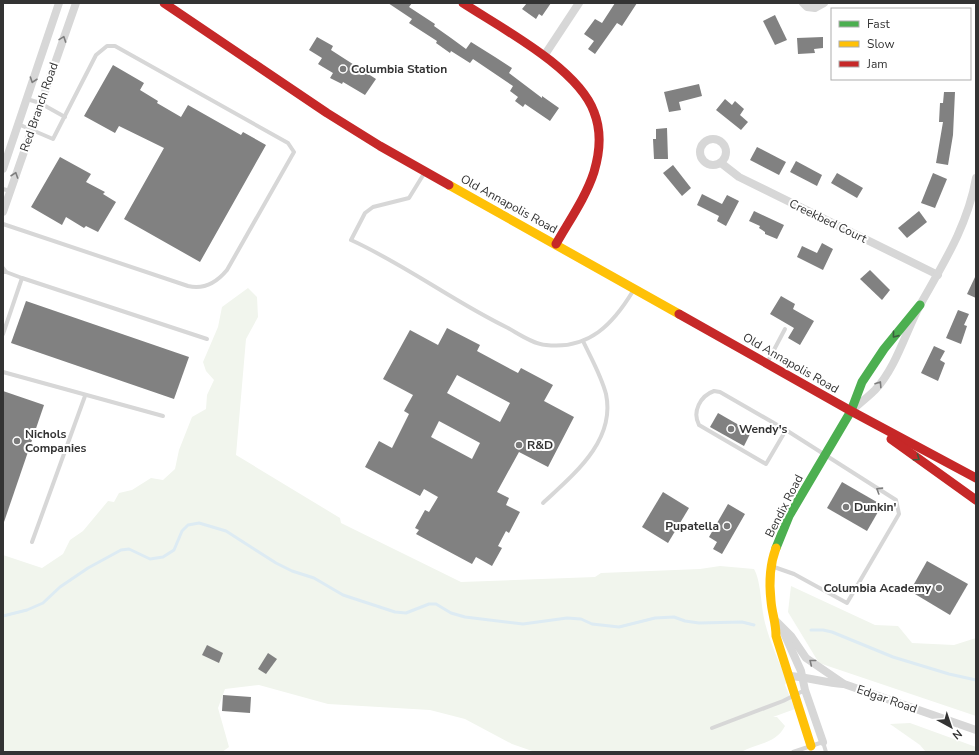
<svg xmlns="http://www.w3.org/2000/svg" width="979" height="755" font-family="'Nunito Sans',sans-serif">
	<rect width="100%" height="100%" fill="#fff"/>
	<g fill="#f1f5ed">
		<path d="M 248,288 L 257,297 L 258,317 L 246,339 L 236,455 L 340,518 L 341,523 L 461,582 L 595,577 L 601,573 L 700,569 L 720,566 L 754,569 C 761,581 761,607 765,623 C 770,642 779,662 787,681 L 785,685 L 795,709 L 773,717 L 777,717 L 785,726 C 776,744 757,743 741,752 L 535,752 L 512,744 L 465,719 L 430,710 L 328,704 L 259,685 L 225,689 L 218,708 L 229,747 L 222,752 L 3,752 L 3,555 L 42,568 L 63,554 L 70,540 L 83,531 L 108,501 L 114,502 L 119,493 L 132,490 L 151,478 L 163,480 L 175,469 L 179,450 L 192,417 L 206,409 L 207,395 L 214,380 L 206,371 L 203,362 L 218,327 L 222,307 Z"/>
		<polygon points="791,586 875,625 898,626 912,643 954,645 976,638 976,716 819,663 788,612"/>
		<polygon points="910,723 976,747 976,752 926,752 920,745 890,724"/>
	</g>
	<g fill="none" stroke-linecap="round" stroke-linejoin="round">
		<g stroke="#ddebf3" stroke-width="3">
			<polyline points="3,616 27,610 43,603 60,587 88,568 121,550 129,549 150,559 163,557 174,550 182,531 188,525 199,523 226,531 276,563 292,571 314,578 343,595 395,612 406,613 429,604 436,604 451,613 465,617 523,624 567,618 581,619 592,624 619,627 655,618 674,617 685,621 699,623 742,622 754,625"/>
			<polyline points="811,630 823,630 832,632 893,657 949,674 976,680"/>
		</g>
	</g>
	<g fill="#818181" fill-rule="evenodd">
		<polygon points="388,3 412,3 409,7 435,24 434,26 451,38 466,49 471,42 495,57 512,68 509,73 542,98 542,96 559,108 550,121 525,104 523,107 515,101 518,97 510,91 513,86 473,59 470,63 451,51 450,53 436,43 437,41 409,23 412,19"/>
		<polygon points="527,3 551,3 542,16 539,14 536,19 522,9"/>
		<polygon points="615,3 637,3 622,26 617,23 595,54 588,49 594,41 584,34 595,19 602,23"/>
		<polygon points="775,15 787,40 775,45 763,21"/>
		<polygon points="317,37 333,46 331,50 376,79 365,95 343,82 342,84 330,78 333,73 318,64 322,58 309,50"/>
		<polygon points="823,37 823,48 814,49 815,53 798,54 797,38"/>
		<polygon points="113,65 144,83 140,90 158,101 157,103 181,117 188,105 241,135 243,132 266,145 200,262 124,219 164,148 119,126 115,133 84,116"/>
		<polygon points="699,84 702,96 679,102 681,110 669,112 664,92"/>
		<polygon points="944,92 955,92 953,135 948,165 936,163 943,122 939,122 940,103 943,103"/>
		<polygon points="725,99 732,105 735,101 744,109 740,115 748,122 741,130 716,110"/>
		<polygon points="667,128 668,159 654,159 653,139 656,139 656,129"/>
		<polygon points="757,147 786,162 779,175 750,160"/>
		<polygon points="60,157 91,174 86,182 105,192 103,194 116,202 98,232 86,226 84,228 66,217 62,225 31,207"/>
		<polygon points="796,161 822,175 817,186 790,172"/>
		<polygon points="673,165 691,188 682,196 663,173"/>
		<polygon points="837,173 863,188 857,198 831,183"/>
		<polygon points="933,173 947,179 935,208 921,203"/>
		<polygon points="702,194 722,204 727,195 739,201 726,226 717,221 719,216 697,205"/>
		<polygon points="754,211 784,225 777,239 765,234 765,232 759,228 760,226 749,221"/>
		<polygon points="919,211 927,222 907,238 898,228"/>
		<polygon points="822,243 833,249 823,270 797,257 802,246 817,253"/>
		<polygon points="870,270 890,290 882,300 860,279"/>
		<polygon points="976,275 976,298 967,294"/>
		<polygon points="781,296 795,304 793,309 814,321 800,345 788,338 794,328 770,314"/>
		<polygon points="26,301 189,357 174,399 11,343"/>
		<polygon points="958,310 969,314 964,325 967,326 961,344 946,338"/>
		<path d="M 447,328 L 480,345 L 477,351 L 518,373 L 521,368 L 553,385 L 544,401 L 574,417 L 548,467 L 519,452 L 497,492 L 509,498 L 506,505 L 520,512 L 509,533 L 506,531 L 498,546 L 502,548 L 492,566 L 476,557 L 472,564 L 416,534 L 419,530 L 415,528 L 425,510 L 429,512 L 438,497 L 424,489 L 420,496 L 365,467 L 379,441 L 392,448 L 409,414 L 404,411 L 413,395 L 383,379 L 410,330 L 438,345 ZM 457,375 L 510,403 L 500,422 L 447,393 ZM 439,421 L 480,443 L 472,459 L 431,437 Z"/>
		<polygon points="934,346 945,351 940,360 945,363 938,381 921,373"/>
		<polygon points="3,391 44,405 4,522 3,522"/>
		<polygon points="718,413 751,432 744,446 710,427"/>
		<polygon points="842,482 882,505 867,531 827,508"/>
		<polygon points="663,492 689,508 668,543 642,527"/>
		<polygon points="728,504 745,514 722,554 713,549 717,542 709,537"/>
		<polygon points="927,561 968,584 950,615 910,591"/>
		<polygon points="207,645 223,653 219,663 202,655"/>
		<polygon points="268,653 277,659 266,674 258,669"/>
		<polygon points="223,695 251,697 250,713 222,711"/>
	</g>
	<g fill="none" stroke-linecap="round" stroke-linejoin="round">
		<g stroke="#d7d7d7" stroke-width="4">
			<polyline points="27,99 40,103 65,117"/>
			<path d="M 425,172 L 409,198 L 373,207 L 365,213 L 351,240 C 406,265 454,302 508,328 C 519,334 533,344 546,345 C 589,350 613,324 633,291"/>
			<polyline points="3,189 10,191"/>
			<path d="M 3,224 L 188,286 C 204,290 217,282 227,270 L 294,152 L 288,143 L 115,46 L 107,46 L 96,55 L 53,139 L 18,124"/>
			<polyline points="3,268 6,272 3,272"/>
			<polyline points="6,272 22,278"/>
			<polyline points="3,334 22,278 207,339"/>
			<polyline points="767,363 785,329"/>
			<polyline points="3,372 163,416"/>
			<path d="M 714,391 L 720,392 L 786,430 L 766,464 L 699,425 C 692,412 700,396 714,391 Z"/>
			<path d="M 543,503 C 573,475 616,441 606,394 C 601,375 591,358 583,341"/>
			<polyline points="32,542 85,396"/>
			<polyline points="774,567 794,574 847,603 899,514 896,500 786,430"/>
			<polyline points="712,728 783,701 805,690"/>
			<polyline points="793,752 823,742 826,752"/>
		</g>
		<g stroke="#d7d7d7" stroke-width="8">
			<polyline points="803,3 807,7 815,8 824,3"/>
			<polyline points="544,56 579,3"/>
			<circle cx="713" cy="152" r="13"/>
			<polyline points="721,163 739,177 938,275"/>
			<polyline points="3,169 59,3"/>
			<polyline points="3,212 76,3"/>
			<path d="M 852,410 C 859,404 868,397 875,390 C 896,368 906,331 920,305 C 943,264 968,225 976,178"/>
			<polyline points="776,621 791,636 806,658 844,684 976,730"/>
			<polyline points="784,633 801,671 805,690 823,742"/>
			<path d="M 790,676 C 808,677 825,683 843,684"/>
		</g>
		<polyline stroke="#4caf50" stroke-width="9" points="776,548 789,516 851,411 862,382 884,349 920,305"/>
		<g stroke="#ffc107" stroke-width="9">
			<polyline points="449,185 679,314"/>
			<path d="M 776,548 C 770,564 769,584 771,601 C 772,614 776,622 776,636 L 811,746"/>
		</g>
		<g stroke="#c62828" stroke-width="9">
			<polyline points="164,3 327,113 380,146 449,185"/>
			<path d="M 463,3 C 501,28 578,68 594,112 C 602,132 600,152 594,172 C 586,197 569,221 556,244"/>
			<polyline points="679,314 851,411 976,478"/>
			<polyline points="891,439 976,500"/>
		</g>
	</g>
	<defs><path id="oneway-chevron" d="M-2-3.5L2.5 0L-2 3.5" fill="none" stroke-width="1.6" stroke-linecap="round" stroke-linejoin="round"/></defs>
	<g stroke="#7d7d7d">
		<use href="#oneway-chevron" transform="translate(63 39) rotate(-70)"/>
		<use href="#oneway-chevron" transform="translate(33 80) rotate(109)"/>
		<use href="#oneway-chevron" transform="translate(15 175) rotate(-71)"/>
		<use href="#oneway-chevron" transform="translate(879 384) rotate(-57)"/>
		<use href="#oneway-chevron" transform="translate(879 490) rotate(-148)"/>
		<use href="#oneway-chevron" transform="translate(812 662) rotate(-141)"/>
	</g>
	<g stroke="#3c5e3d">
		<use href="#oneway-chevron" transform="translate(895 335) rotate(129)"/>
		<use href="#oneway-chevron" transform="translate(917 458) rotate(35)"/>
	</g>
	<g fill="#7a7a7a" stroke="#fff" stroke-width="1.5">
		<circle cx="343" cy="69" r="4"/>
		<circle cx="731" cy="429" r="4"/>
		<circle cx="17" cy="441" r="4"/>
		<circle cx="519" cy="445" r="4"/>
		<circle cx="846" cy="507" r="4"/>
		<circle cx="727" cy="526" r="4"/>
		<circle cx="939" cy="588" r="4"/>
	</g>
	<g text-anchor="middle" stroke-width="4" stroke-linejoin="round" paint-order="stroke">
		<g font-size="12" font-weight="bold" fill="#333" stroke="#fff" text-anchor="start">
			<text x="351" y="73">Columbia Station</text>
			<text x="739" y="433">Wendy's</text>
			<text x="25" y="438">Nichols<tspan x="25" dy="14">Companies</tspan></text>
			<text x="527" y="449">R&amp;D</text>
			<text x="854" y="511">Dunkin'</text>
			<text x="719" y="530" text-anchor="end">Pupatella</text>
			<text x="931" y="592" text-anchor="end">Columbia Academy</text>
		</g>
		<g font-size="12" fill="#333" stroke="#fff">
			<text transform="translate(39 107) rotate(-71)" y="4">Red Branch Road</text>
			<text transform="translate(509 204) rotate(29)" y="4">Old Annapolis Road</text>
			<text transform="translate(828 221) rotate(26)" y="4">Creekbed Court</text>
			<text transform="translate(791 363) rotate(30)" y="4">Old Annapolis Road</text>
			<text transform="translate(784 506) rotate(-63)" y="4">Bendix Road</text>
			<text transform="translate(887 699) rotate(19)" y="4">Edgar Road</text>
		</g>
	</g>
	<rect width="979" height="755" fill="none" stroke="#333333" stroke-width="8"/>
	<rect x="831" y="8" width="140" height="72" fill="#ffffff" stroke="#adadad"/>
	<rect x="839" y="21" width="20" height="6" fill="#4caf50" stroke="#adadad"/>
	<text x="867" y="28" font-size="12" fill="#333333">Fast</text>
	<rect x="839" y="41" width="20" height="6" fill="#ffc107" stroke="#adadad"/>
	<text x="867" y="48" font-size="12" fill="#333333">Slow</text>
	<rect x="839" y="61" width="20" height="6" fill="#c62828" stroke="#adadad"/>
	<text x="867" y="68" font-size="12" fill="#333333">Jam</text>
	<g transform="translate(951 727) rotate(140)" stroke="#ffffff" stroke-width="3" paint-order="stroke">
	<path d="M0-3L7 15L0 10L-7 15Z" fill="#333333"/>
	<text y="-6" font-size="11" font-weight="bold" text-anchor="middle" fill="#333333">N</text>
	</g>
</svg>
